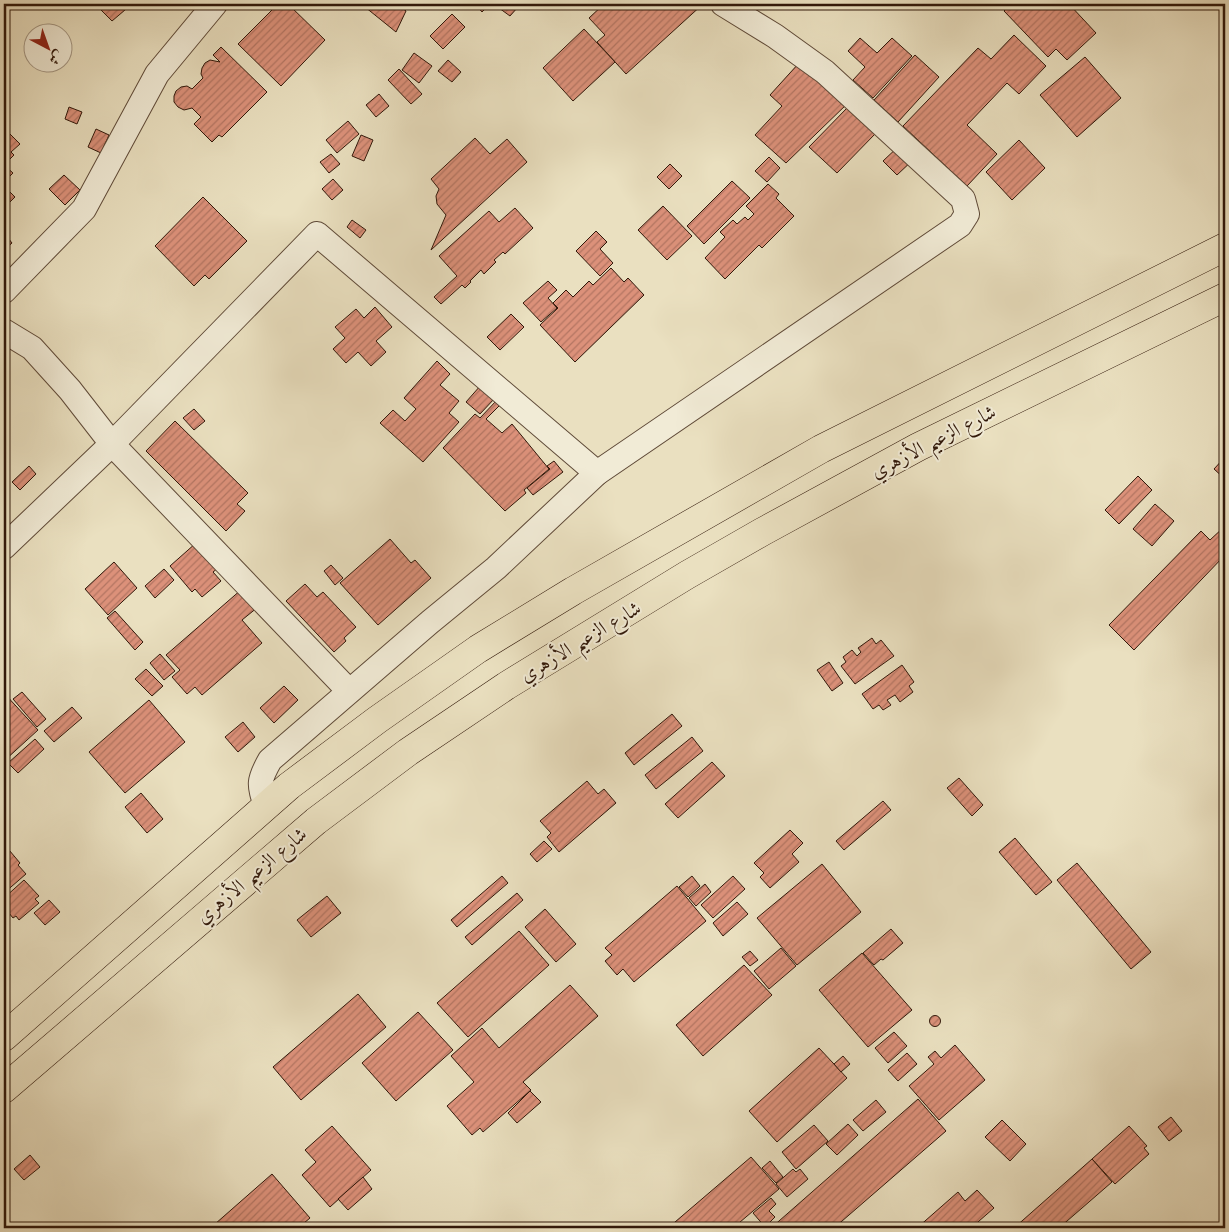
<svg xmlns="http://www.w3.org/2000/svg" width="1229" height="1232" font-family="'Old Standard TT',Amiri,serif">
	<defs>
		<pattern id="building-hatch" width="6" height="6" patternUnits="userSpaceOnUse" patternTransform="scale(1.25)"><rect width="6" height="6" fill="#dc917a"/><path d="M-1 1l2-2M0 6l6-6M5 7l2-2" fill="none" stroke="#b37562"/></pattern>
	</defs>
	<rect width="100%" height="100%" fill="#eae0c0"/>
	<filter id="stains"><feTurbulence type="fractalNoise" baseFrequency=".004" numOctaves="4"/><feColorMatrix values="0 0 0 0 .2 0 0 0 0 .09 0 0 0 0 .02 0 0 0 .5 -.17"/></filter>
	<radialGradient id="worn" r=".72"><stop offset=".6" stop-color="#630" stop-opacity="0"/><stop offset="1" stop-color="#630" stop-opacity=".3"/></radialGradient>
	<g fill="url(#building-hatch)" stroke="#31180a">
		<polygon points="95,4 132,4 112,21"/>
		<polygon points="278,4 288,4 325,40 281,86 238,44"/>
		<polygon points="367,4 397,4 406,11 396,32 365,7"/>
		<polygon points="475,4 490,4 482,12"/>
		<polygon points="503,4 514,4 518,7 510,16 499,8"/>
		<polygon points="604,4 703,4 626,74 597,42 605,35 589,18"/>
		<polygon points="1011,4 1069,4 1096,33 1067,60 1056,49 1048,57 1004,11"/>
		<polygon points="452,14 465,27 443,49 430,36"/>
		<polygon points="584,29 615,62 573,101 543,68"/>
		<polygon points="1014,35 1046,66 1019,94 1007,83 967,125 997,154 967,186 903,126 978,48 991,59"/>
		<polygon points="860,38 877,53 892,38 912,56 873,98 853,80 865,67 848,51"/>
		<polygon points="221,47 267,92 222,137 219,135 212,142 194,124 201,117 192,108 184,110 178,107 174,102 174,96 176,91 181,87 187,86 192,89 203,78 201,74 202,68 205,63 210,60 220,62 213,55"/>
		<polygon points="414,53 432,66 419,83 402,70"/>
		<polygon points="915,55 939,77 898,122 874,100"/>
		<polygon points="1085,57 1121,98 1077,137 1040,95"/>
		<polygon points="448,60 461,72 452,82 438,71"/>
		<polygon points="799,63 849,102 786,163 755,135 782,106 770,95"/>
		<polygon points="399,69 422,94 411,104 388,80"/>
		<polygon points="379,94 389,106 376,117 366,105"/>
		<polygon points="69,107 82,112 77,124 65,119"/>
		<polygon points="848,107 876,133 837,173 809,147"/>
		<polygon points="348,121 359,134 337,153 326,140"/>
		<polygon points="4,128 20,144 11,152 14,155 4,165 13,173 4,182"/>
		<polygon points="96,129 109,135 101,153 88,147"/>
		<polygon points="361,135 373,140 364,161 352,156"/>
		<polygon points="475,138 490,154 507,139 527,162 431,250 446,215 437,204 436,196 439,189 431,179"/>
		<polygon points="1019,140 1045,168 1012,200 986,172"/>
		<polygon points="900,145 914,159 897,175 883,161"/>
		<polygon points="331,154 340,164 329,173 320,162"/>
		<polygon points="769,157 780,168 767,182 755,171"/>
		<polygon points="670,164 682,176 669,189 657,177"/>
		<polygon points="64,175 80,190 65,205 49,189"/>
		<polygon points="333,179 343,190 332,200 322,189"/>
		<polygon points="732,181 750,198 704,244 687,226"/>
		<polygon points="768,184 779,194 776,198 794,216 762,248 759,245 725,279 705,258 725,237 720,232 733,220 737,224 745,217 748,220 754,214 746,206"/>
		<polygon points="4,186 15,197 4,208"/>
		<polygon points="203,197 247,241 209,279 205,275 194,286 155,246"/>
		<polygon points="663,206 692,236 667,260 638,230"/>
		<polygon points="515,208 533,228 505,254 503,252 494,260 496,262 484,274 481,270 470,281 471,282 465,288 462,285 441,304 434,297 457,276 439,256 489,211 499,222"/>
		<polygon points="352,220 366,230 360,238 347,227"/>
		<polygon points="596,231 607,242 600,249 613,263 600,276 576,251"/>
		<polygon points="4,233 12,243 4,250"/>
		<polygon points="4,260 11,267 4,274"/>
		<polygon points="611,268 624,282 628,278 644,295 575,362 540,325 558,308 553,303 566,290 573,297 589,281 593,285"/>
		<polygon points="548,281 557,290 548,298 557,308 541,322 523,303"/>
		<polygon points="375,307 392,327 376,341 386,352 371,366 358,352 346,363 333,349 345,338 335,327 356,309 364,318"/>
		<polygon points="511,314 524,327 500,350 487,337"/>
		<polygon points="437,361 450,374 440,385 459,401 449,413 459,422 423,462 380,423 393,410 405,421 416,409 404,398"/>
		<polygon points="481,385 495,398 480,414 466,402"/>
		<polygon points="497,400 501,404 486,419 502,433 512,424 549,469 524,490 526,493 505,511 443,448 475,414 480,418"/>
		<polygon points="194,409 205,421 194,430 183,418"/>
		<polygon points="175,421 248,493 237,504 245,511 226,531 146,451"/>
		<polygon points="1225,457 1225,479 1214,469"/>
		<polygon points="554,461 563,472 533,495 527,488 550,469 547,466"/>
		<polygon points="29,466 36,474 20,490 12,482"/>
		<polygon points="1138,476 1152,490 1119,524 1105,510"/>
		<polygon points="1155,504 1174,521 1152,546 1133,529"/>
		<polygon points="1224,527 1225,528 1225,555 1134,650 1109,625 1201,531 1210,540"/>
		<polygon points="390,539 411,563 415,560 431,578 378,625 340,583"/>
		<polygon points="196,543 218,568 213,572 221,581 202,597 195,589 192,592 170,566"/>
		<polygon points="114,562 137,588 108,615 85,589"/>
		<polygon points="331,565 343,578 335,585 324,571"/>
		<polygon points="164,569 174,580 155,598 145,586"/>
		<polygon points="305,584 317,597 323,592 356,627 344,638 346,641 334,652 286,601"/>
		<polygon points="242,589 258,607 242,620 262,643 202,695 195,687 187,694 172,677 180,670 166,655"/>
		<polygon points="115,611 143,642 135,650 107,618"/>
		<polygon points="872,638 876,644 881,640 894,656 855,684 841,666 846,662 843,657 852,650 857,656 861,652 858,648"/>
		<polygon points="160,654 175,671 164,680 150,663"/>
		<polygon points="829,662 843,683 832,691 817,670"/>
		<polygon points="902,665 914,682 909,686 913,692 900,702 895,695 887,700 891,705 883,710 879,705 873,709 862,694"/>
		<polygon points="146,669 163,686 152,696 135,679"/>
		<polygon points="284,686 298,700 274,723 260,708"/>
		<polygon points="22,692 46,719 37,727 13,699"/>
		<polygon points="4,693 38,730 4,761"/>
		<polygon points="149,700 185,742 125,793 89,752"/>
		<polygon points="72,707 82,718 54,742 44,731"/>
		<polygon points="672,714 682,726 634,765 625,753"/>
		<polygon points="243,722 255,737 238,752 225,737"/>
		<polygon points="692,737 703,751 656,789 645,775"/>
		<polygon points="35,739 44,749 18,773 8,763"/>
		<polygon points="712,762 725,776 678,818 665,804"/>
		<polygon points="959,778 983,805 972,816 947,788"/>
		<polygon points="587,781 598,794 604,789 616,803 559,852 547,837 551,833 540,821"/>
		<polygon points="141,793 163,819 147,833 125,807"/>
		<polygon points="883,801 891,810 844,850 836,841"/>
		<polygon points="790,830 803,843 792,854 799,862 770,888 760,877 764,873 754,863"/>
		<polygon points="1015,838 1052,882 1036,895 999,852"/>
		<polygon points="544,841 552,849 537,862 530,854"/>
		<polygon points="4,844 20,863 18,865 26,874 4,893"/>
		<polygon points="1077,863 1151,952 1131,969 1057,880"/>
		<polygon points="822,864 861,912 797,965 757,918"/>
		<polygon points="502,876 508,883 457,927 451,920"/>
		<polygon points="692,876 700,886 688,897 679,887"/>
		<polygon points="733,876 745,889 713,918 701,905"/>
		<polygon points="24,880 39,896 35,899 39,903 19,920 16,916 13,918 4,907 4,898"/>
		<polygon points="705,884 711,892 696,906 689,898"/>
		<polygon points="677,886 706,921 634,982 623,969 617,975 605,961 612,955 605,948"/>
		<polygon points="517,893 523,900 472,945 465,937"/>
		<polygon points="327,896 341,913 311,937 297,920"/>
		<polygon points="49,900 60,912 45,925 34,913"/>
		<polygon points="737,902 748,914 723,936 713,923"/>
		<polygon points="545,909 576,944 556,962 525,927"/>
		<polygon points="891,929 903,943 883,960 881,959 874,965 863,953"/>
		<polygon points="519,931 549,965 468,1037 437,1003"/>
		<polygon points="781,948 796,966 769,989 754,971"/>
		<polygon points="750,951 758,960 750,966 742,957"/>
		<polygon points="862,953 912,1010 868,1047 819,990"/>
		<polygon points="744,965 772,995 703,1056 676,1025"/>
		<polygon points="570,985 598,1016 523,1082 531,1090 483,1132 480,1128 472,1135 447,1106 474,1082 451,1056 482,1028 499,1048"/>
		<polygon points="358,994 386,1027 301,1100 273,1067"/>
		<polygon points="418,1012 453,1050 396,1101 362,1063"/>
		<circle cx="935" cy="1021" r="5.5"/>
		<polygon points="894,1032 907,1046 888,1063 875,1048"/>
		<polygon points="955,1045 985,1080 939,1120 909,1086 934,1064 928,1057 935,1051 941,1058"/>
		<polygon points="819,1048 847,1078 777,1142 749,1111"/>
		<polygon points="907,1053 917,1064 898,1081 888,1070"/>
		<polygon points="843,1056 850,1064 841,1072 834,1064"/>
		<polygon points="530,1091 541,1102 517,1123 508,1113"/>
		<polygon points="918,1099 946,1131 834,1228 771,1228"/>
		<polygon points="876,1100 886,1112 863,1131 853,1120"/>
		<polygon points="1171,1117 1182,1131 1169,1141 1158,1127"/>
		<polygon points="1002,1120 1026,1144 1010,1161 985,1137"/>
		<polygon points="848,1124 858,1135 837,1155 826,1144"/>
		<polygon points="814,1125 828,1141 796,1169 782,1152"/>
		<polygon points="332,1126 371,1170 330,1207 302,1175 316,1162 305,1150"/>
		<polygon points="1129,1126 1147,1146 1144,1148 1149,1154 1115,1184 1092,1159"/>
		<polygon points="30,1155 40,1167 24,1180 14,1169"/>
		<polygon points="751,1157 779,1189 733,1228 668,1228"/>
		<polygon points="1092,1159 1112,1182 1059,1228 1014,1228"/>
		<polygon points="770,1161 783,1177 776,1183 762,1168"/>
		<polygon points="793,1169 796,1172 800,1169 808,1179 787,1197 776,1184"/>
		<polygon points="272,1174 310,1218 298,1228 219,1228 215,1224"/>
		<polygon points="363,1177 372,1189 348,1210 338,1199"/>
		<polygon points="977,1190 994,1208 971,1228 917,1228 958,1192 965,1201"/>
		<polygon points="771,1198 776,1204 769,1211 775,1217 765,1227 753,1213"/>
	</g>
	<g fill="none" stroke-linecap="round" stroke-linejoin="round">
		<g stroke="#5f4a38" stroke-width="26">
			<g id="street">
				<polyline points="4,291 84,209 157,74 215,4"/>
				<polyline points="4,331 32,348 70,390 112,444 349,691"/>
				<polyline points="4,547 112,444 317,234 597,473"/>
				<path d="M 266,806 C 259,784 258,781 270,760 L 430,622 L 496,568 L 597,473 L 960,225 L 967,214 L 963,199 L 825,72 L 775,36 L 723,4"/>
			</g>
		</g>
		<g stroke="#31180a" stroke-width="29">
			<g id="primary">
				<polyline points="4,1037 289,786 377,720 478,649 573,591 821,449 1225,247"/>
				<polyline points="4,1089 316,821 408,752 506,686 687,575 762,532 918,447 1225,297"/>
			</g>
		</g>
		<use href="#street" stroke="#f1ebd6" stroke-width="24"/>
		<use href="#primary" stroke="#eae0c0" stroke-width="28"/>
	</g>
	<g text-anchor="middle" stroke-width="4" stroke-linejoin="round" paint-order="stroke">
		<g font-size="20" fill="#31180a" stroke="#f1ebd6">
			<text transform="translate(933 441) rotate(-27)" y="7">شارع الزعيم الأزهري</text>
			<text transform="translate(580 641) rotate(-31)" y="7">شارع الزعيم الأزهري</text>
			<text transform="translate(251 875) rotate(-40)" y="7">شارع الزعيم الأزهري</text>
		</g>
	</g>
	<rect width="1229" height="1232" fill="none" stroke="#eae0c0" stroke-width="20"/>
	<rect x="5" y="5" width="1219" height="1222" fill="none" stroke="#31180a" stroke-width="2.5"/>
	<rect x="10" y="10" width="1209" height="1212" fill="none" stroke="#31180a"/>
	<g transform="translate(48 48) rotate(139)"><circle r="24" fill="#f1ebd6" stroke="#a49784"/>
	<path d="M0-4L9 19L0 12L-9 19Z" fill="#8f2418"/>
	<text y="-8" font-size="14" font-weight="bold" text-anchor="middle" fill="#31180a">ش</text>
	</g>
	<rect width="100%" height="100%" filter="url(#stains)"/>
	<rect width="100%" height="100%" fill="url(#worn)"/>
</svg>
